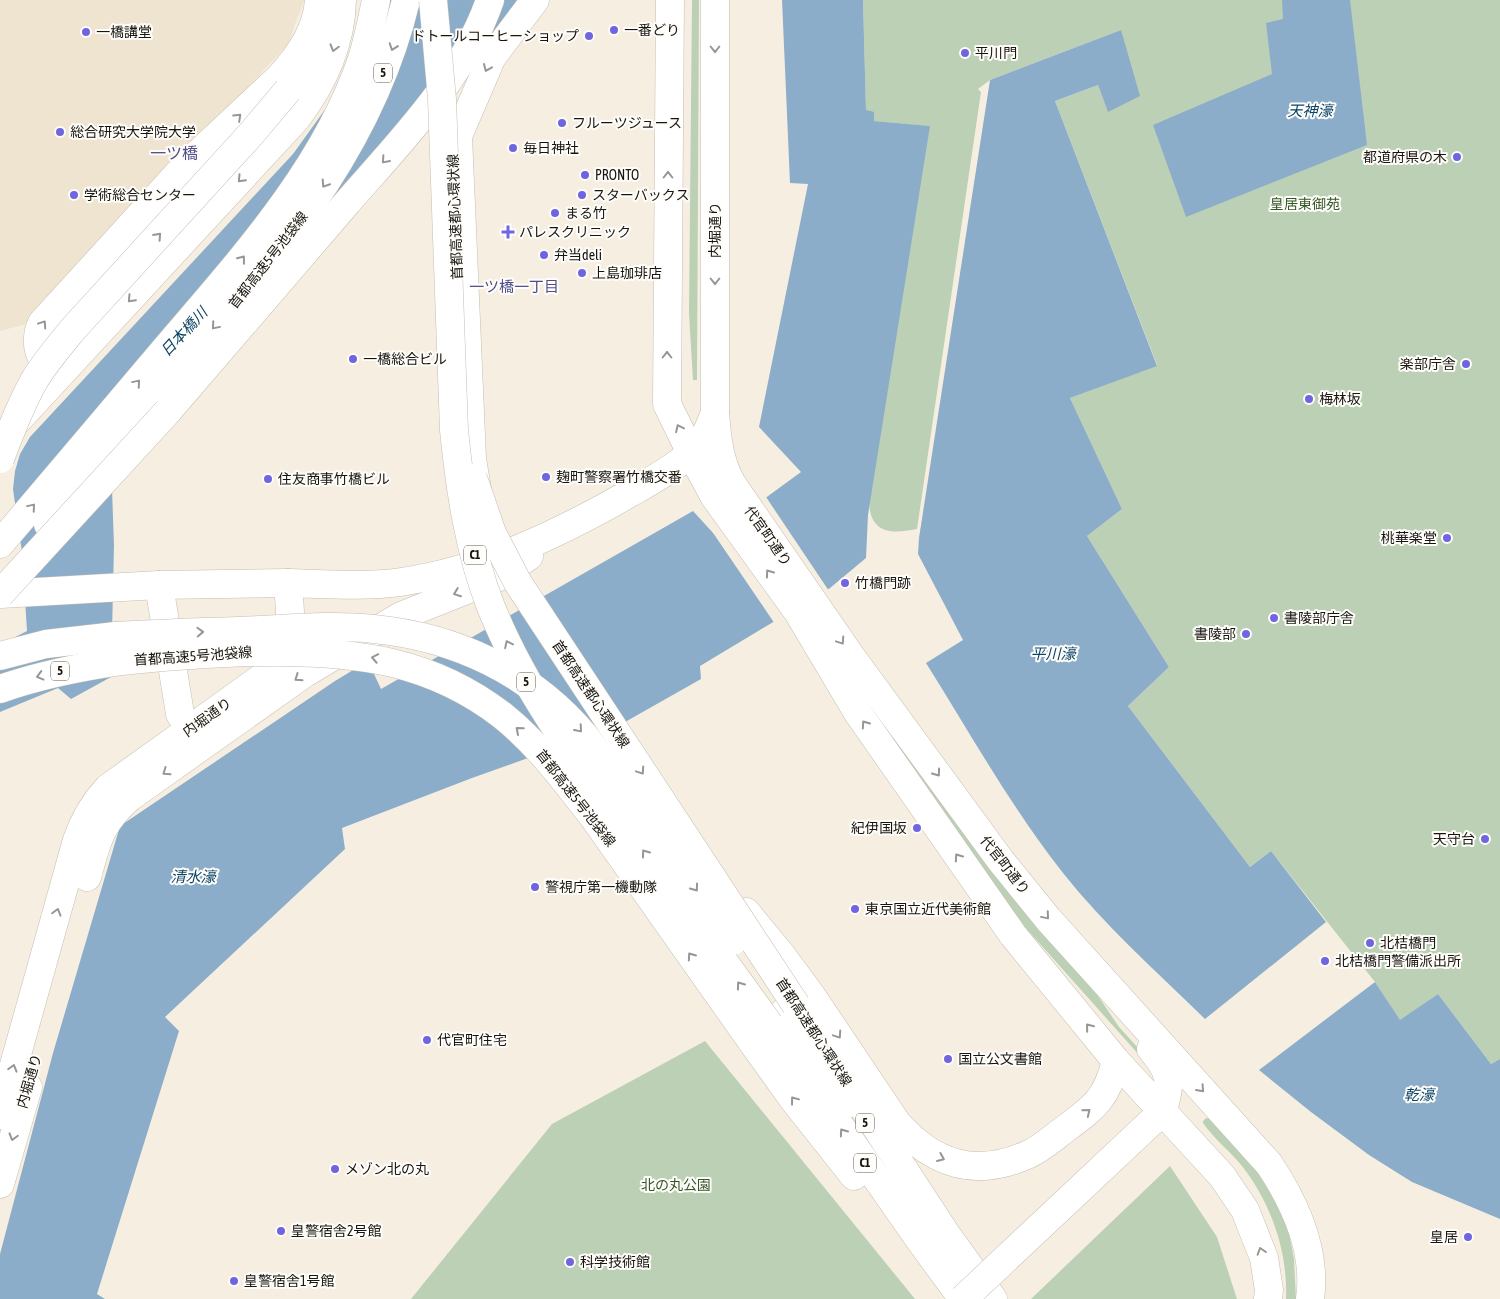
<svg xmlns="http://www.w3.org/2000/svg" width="1500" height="1299" font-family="'Asap Condensed','Noto Sans JP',sans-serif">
	<rect width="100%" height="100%" fill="#f6efe1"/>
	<polygon fill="#efe4cf" points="0,0 305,0 297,18 289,43 30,323 0,331"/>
	<g fill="#bcd0b6">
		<polygon points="692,0 699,0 697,380 693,380 689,313"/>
		<path d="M 863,0 L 1500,0 L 1500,1059 L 1491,1064 L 1438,994 L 1400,1021 L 1375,982 L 1271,851 L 1250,867 L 1128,706 L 1169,667 L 1087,536 L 1122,509 L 1070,398 L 1157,365 L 1055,101 L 1098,85 L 1108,111 L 1121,30 L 990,80 L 978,89 L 981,92 L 917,529 C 891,534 871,534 869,503 L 928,126 L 874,121 L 866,111 Z"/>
		<polygon points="893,736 1096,993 1119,1027 1159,1071 1157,1075 1024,926 893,740"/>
		<polygon points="705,1041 915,1299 411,1299 552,1124"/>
		<path d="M 1206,1118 L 1210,1119 L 1260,1173 L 1268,1185 L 1288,1228 L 1294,1259 L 1296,1299 L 1286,1299 C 1288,1252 1271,1203 1242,1166 C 1230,1151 1214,1139 1203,1123 L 1203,1121 Z"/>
		<polygon points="1170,1166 1217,1237 1237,1299 1031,1299"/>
	</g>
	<g fill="#8cadc9">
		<polygon points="369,0 521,0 112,489 114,545 111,677 71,699 58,688 0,712 0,645 27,631 22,552 13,489 15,471 20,454 30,437 293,154 342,86"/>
		<polygon points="782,0 863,0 866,110 874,112 874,121 930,126 868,515 866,558 830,588 700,666 701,679 618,726 472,778 342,828 345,849 165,1017 179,1031 97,1294 105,1299 0,1299 0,1254 53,1053 120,826 335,681 368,661 381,689 693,511 715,535 801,472 759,427 808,184 790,183"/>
		<polygon points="1282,0 1350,0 1367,145 1186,217 1153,125 1272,74 1266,23 1283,19"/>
		<path d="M 1121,30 L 1140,96 L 1108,112 L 1098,85 L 1055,101 L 1157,366 L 1070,398 L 1122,509 L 1087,536 L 1169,667 L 1128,706 L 1250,867 L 1271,851 L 1326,922 L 1205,1019 C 1157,972 1105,926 1063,873 C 1011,807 970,733 926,663 L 963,640 L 918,554 L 919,538 L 990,80 Z"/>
		<polygon points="1375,982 1400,1020 1438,994 1491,1064 1500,1059 1500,1219 1412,1182 1369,1155 1311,1112 1259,1070"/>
	</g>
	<polygon fill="#f6efe1" points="764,494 829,591 775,624 705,521 715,532"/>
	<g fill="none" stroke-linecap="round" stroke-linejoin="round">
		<g stroke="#c5beb1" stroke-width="29">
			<g id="minor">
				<path d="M 67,367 C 40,375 32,342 42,323 L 187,164 L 280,77 C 300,54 317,31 319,0"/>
				<path d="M 715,412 C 717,438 719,461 732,484 L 850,655 L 1001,861 L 1048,919 L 1269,1164 C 1295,1203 1317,1251 1310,1299"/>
				<path d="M 17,421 L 296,119 C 322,85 341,44 342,0"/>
				<polyline points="691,453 714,496 798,612 858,713 1013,935 1116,1061 1222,1176 1245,1210 1264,1258 1269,1290 1268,1299"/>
				<polyline points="479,501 472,459 458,136 492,57 535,0"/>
				<polyline points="159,585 180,714 190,728"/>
				<polyline points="0,594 159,585 288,583"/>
				<path d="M 997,1267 L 1163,1111 C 1171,1080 1172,1074 1151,1049"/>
			</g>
		</g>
		<g stroke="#c5beb1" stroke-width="29">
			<g id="major">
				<polyline points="670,0 667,404 691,453"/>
				<path d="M 87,877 C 97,841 100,823 130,797 L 305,673 L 401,616 L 499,577 L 529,556"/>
				<path d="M 0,1115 L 77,840 C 84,820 93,804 108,788 L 260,679 C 267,674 275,668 280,661 C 296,640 289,608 288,583 C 325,584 364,587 401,582 C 483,570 559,534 630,493 C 651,481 686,462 700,443 C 708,433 711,423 715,412 L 715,0"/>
				<polyline points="0,1184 28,1087"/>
			</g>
		</g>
		<g stroke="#c5beb1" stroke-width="29">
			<g id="highway">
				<polyline points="288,90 306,56 316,21"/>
				<path d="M 168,411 C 227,343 286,274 345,205 C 399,143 463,79 490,0"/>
				<path d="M 48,524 C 98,464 149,404 200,344 C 290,238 373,139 406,0"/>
				<path d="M 0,544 C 55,479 111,413 166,348 C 241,260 324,170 362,59 C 368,40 372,20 376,0"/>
				<polyline points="0,656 46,644 116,636"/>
				<path d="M 0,689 C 40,675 80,667 122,661"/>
				<path d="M 746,912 L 783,957 L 811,995 L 897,1123 C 933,1164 975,1178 1027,1155 C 1041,1149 1053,1138 1065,1129 C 1095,1107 1107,1098 1116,1061"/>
				<polyline points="784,1012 851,1103"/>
				<polyline points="769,1024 921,1242 963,1299"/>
				<polyline points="750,1039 793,1099 854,1176"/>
				<polyline points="846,1081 946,1234 993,1299"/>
			</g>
		</g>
		<use href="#minor" stroke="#fff" stroke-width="28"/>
		<use href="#major" stroke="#fff" stroke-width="28"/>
		<use href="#highway" stroke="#fff" stroke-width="28"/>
		<g stroke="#c5beb1" stroke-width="29" stroke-linecap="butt">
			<polyline id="minor-bridge" points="963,1299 997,1267"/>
		</g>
		<g stroke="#c5beb1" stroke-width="29" stroke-linecap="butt">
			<g id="highway-bridge">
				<path d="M 433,0 L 442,99 L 454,430 C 460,490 469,551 491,607 C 523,687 574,756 625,825 C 673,892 721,958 769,1024"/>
				<path d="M 0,459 C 10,432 20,406 34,381 C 45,362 60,345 74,328 L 251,134 L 288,90"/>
				<polyline points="473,478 492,533 518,583 796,1005"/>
				<polyline points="0,594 168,411"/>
				<path d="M 116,636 C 164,633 212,632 260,630 C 298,628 336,625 374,629 C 456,637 530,672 584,735 L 733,941"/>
				<path d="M 122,661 C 172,656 221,652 270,652 C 357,651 432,661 503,716 C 539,745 566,782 594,818 L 750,1039"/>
			</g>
		</g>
		<use href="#minor-bridge" stroke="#fff" stroke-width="28"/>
		<use href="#highway-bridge" stroke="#fff" stroke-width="28"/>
	</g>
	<defs><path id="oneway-chevron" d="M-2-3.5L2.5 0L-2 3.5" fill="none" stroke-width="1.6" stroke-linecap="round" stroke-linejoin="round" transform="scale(1.25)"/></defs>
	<g stroke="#979693">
		<use href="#oneway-chevron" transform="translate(393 47) rotate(109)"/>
		<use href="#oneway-chevron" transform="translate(334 48) rotate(106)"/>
		<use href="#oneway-chevron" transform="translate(715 49) rotate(90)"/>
		<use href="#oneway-chevron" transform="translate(487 68) rotate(113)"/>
		<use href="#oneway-chevron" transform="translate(238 117) rotate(-43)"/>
		<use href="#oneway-chevron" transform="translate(385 160) rotate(131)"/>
		<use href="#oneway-chevron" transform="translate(668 175) rotate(-90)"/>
		<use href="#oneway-chevron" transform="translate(241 179) rotate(133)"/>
		<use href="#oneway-chevron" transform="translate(325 184) rotate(123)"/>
		<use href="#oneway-chevron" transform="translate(158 236) rotate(-48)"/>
		<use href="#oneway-chevron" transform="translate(242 259) rotate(-52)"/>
		<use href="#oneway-chevron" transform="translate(715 281) rotate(90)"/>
		<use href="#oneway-chevron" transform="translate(131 299) rotate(133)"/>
		<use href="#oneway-chevron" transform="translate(43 324) rotate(-56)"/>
		<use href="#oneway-chevron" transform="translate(215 326) rotate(130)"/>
		<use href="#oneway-chevron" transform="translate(667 355) rotate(-90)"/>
		<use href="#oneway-chevron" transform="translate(137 383) rotate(-50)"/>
		<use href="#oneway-chevron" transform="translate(679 428) rotate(-116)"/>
		<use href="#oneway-chevron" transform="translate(32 507) rotate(-50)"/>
		<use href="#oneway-chevron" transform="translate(769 573) rotate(-126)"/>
		<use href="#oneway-chevron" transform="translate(457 593) rotate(159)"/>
		<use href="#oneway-chevron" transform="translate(200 632) rotate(-2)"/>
		<use href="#oneway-chevron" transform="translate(841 641) rotate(56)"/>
		<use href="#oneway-chevron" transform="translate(508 644) rotate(-116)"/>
		<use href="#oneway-chevron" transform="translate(375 658) rotate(-169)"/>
		<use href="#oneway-chevron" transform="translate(40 676) rotate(165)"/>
		<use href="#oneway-chevron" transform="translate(298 678) rotate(145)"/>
		<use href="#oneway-chevron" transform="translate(865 724) rotate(-125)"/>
		<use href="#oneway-chevron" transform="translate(579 729) rotate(49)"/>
		<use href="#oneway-chevron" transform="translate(519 730) rotate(-139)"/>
		<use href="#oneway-chevron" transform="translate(641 771) rotate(56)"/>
		<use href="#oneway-chevron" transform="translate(166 772) rotate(145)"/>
		<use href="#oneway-chevron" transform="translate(937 773) rotate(54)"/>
		<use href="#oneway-chevron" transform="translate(645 853) rotate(-126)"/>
		<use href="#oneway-chevron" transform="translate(958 857) rotate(-125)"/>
		<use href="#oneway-chevron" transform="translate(695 888) rotate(54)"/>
		<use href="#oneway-chevron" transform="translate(57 912) rotate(-74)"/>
		<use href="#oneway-chevron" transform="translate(1046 916) rotate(50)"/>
		<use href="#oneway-chevron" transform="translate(691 956) rotate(-125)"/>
		<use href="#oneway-chevron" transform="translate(740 985) rotate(-126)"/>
		<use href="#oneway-chevron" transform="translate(1089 1027) rotate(-129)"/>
		<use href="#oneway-chevron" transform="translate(838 1035) rotate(56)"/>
		<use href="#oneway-chevron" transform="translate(13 1068) rotate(-74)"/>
		<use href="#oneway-chevron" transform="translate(1201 1089) rotate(48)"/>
		<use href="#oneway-chevron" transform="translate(794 1100) rotate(-127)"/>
		<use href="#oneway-chevron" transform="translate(1087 1112) rotate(-39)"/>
		<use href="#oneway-chevron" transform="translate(843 1132) rotate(-125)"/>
		<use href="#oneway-chevron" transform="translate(13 1137) rotate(106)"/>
		<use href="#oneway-chevron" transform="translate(941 1158) rotate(23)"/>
		<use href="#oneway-chevron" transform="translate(1261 1251) rotate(-108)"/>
	</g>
	<g fill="#7065e0" stroke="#fefdfa" stroke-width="2">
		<circle cx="614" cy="30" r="5"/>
		<circle cx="86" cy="32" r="5"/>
		<circle cx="589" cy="36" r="5"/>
		<circle cx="965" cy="53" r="5"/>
		<circle cx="562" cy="123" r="5"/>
		<circle cx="60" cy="132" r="5"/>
		<circle cx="513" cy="148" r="5"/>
		<circle cx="1457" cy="157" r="5"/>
		<circle cx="585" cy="175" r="5"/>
		<circle cx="74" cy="195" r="5"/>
		<circle cx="582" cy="195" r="5"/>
		<circle cx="555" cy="213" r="5"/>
		<path d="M505.5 224.5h5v5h5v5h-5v5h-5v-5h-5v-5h5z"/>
		<circle cx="544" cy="255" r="5"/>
		<circle cx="582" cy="273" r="5"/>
		<circle cx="353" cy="359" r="5"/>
		<circle cx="1466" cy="364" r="5"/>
		<circle cx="1309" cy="399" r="5"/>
		<circle cx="546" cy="477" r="5"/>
		<circle cx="268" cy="479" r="5"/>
		<circle cx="1447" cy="538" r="5"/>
		<circle cx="845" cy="583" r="5"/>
		<circle cx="1274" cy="618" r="5"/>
		<circle cx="1246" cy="634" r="5"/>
		<circle cx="917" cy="828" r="5"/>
		<circle cx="1485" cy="839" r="5"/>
		<circle cx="535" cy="887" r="5"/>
		<circle cx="855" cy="909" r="5"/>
		<circle cx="1370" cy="943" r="5"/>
		<circle cx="1325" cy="961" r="5"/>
		<circle cx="427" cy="1040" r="5"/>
		<circle cx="948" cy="1059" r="5"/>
		<circle cx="335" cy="1169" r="5"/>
		<circle cx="281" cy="1231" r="5"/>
		<circle cx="1468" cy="1237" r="5"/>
		<circle cx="570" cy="1262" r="5"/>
		<circle cx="234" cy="1281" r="5"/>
	</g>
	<g text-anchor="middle" stroke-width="4" stroke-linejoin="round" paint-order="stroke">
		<g fill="#fefdfa" stroke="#5d5b56" stroke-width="1">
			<rect x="374" y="63.5" width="18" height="19" rx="4"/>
			<rect x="464" y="545.5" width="22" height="19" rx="4"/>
			<rect x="51" y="661.5" width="18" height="19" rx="4"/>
			<rect x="517" y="672.5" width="18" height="19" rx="4"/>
			<rect x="856" y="1113.5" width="18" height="19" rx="4"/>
			<rect x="854" y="1153.5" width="22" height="19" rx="4"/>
		</g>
		<g font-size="12" font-weight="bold" fill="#181510">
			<text x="383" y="77">5</text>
			<text x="475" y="559">C1</text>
			<text x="60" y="675">5</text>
			<text x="526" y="686">5</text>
			<text x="865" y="1127">5</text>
			<text x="865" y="1167">C1</text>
		</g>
		<g font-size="14" fill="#181510" stroke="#fefdfa" text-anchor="start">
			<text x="624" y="35">一番どり</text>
			<text x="96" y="37">一橋講堂</text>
			<text x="579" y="41" text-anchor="end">ドトールコーヒーショップ</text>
			<text x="975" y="58">平川門</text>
			<text x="572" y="128">フルーツジュース</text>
			<text x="70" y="137">総合研究大学院大学</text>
			<text x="523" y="153">毎日神社</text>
			<text x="1447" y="162" text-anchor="end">都道府県の木</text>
			<text x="595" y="180">PRONTO</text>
			<text x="84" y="200">学術総合センター</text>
			<text x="592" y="200">スターバックス</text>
			<text x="565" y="218">まる竹</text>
			<text x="519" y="237">パレスクリニック</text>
			<text x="554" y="260">弁当deli</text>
			<text x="592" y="278">上島珈琲店</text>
			<text x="363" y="364">一橋総合ビル</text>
			<text x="1456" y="369" text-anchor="end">楽部庁舎</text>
			<text x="1319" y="404">梅林坂</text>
			<text x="556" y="482">麹町警察署竹橋交番</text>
			<text x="278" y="484">住友商事竹橋ビル</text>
			<text x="1437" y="543" text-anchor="end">桃華楽堂</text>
			<text x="855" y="588">竹橋門跡</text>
			<text x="1284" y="623">書陵部庁舎</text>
			<text x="1236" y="639" text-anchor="end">書陵部</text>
			<text x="907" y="833" text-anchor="end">紀伊国坂</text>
			<text x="1475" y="844" text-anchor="end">天守台</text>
			<text x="545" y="892">警視庁第一機動隊</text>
			<text x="865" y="914">東京国立近代美術館</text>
			<text x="1380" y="948">北桔橋門</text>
			<text x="1335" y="966">北桔橋門警備派出所</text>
			<text x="437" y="1045">代官町住宅</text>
			<text x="958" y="1064">国立公文書館</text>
			<text x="345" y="1174">メゾン北の丸</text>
			<text x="291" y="1236">皇警宿舎2号館</text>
			<text x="1458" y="1242" text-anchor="end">皇居</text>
			<text x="580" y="1267">科学技術館</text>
			<text x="244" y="1286">皇警宿舎1号館</text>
		</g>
		<g font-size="14" fill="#335627" stroke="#fefdfa">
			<text x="1305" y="209">皇居東御苑</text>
			<text x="676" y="1190">北の丸公園</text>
		</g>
		<g font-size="14" fill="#181510" stroke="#fefdfa">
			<text transform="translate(455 217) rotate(-92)" y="5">首都高速都心環状線</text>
			<text transform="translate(715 230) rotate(-90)" y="5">内堀通り</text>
			<text transform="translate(268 260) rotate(-52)" y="5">首都高速5号池袋線</text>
			<text transform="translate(768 536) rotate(55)" y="5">代官町通り</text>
			<text transform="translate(193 656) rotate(-4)" y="5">首都高速5号池袋線</text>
			<text transform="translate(591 694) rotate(56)" y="5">首都高速都心環状線</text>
			<text transform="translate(207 717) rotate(-35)" y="5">内堀通り</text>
			<text transform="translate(576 798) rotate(52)" y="5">首都高速5号池袋線</text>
			<text transform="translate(1005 865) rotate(52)" y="5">代官町通り</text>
			<text transform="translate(814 1032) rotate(57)" y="5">首都高速都心環状線</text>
			<text transform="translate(29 1081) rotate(-74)" y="5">内堀通り</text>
		</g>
		<g font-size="15" font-style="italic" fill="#0a4368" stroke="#fefdfa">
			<text x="1310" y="116">天神濠</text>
			<text transform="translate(184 332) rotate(-47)" y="5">日本橋川</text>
			<text x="1053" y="659">平川濠</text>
			<text x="193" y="882">清水濠</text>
			<text x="1419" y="1100">乾濠</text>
		</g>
		<g font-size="15" fill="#4f4d8c" stroke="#fefdfa">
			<text x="514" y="292">一ツ橋一丁目</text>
		</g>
		<g font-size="16" fill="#4f4d8c" stroke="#fefdfa">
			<text x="174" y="159">一ツ橋</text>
		</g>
	</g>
</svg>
